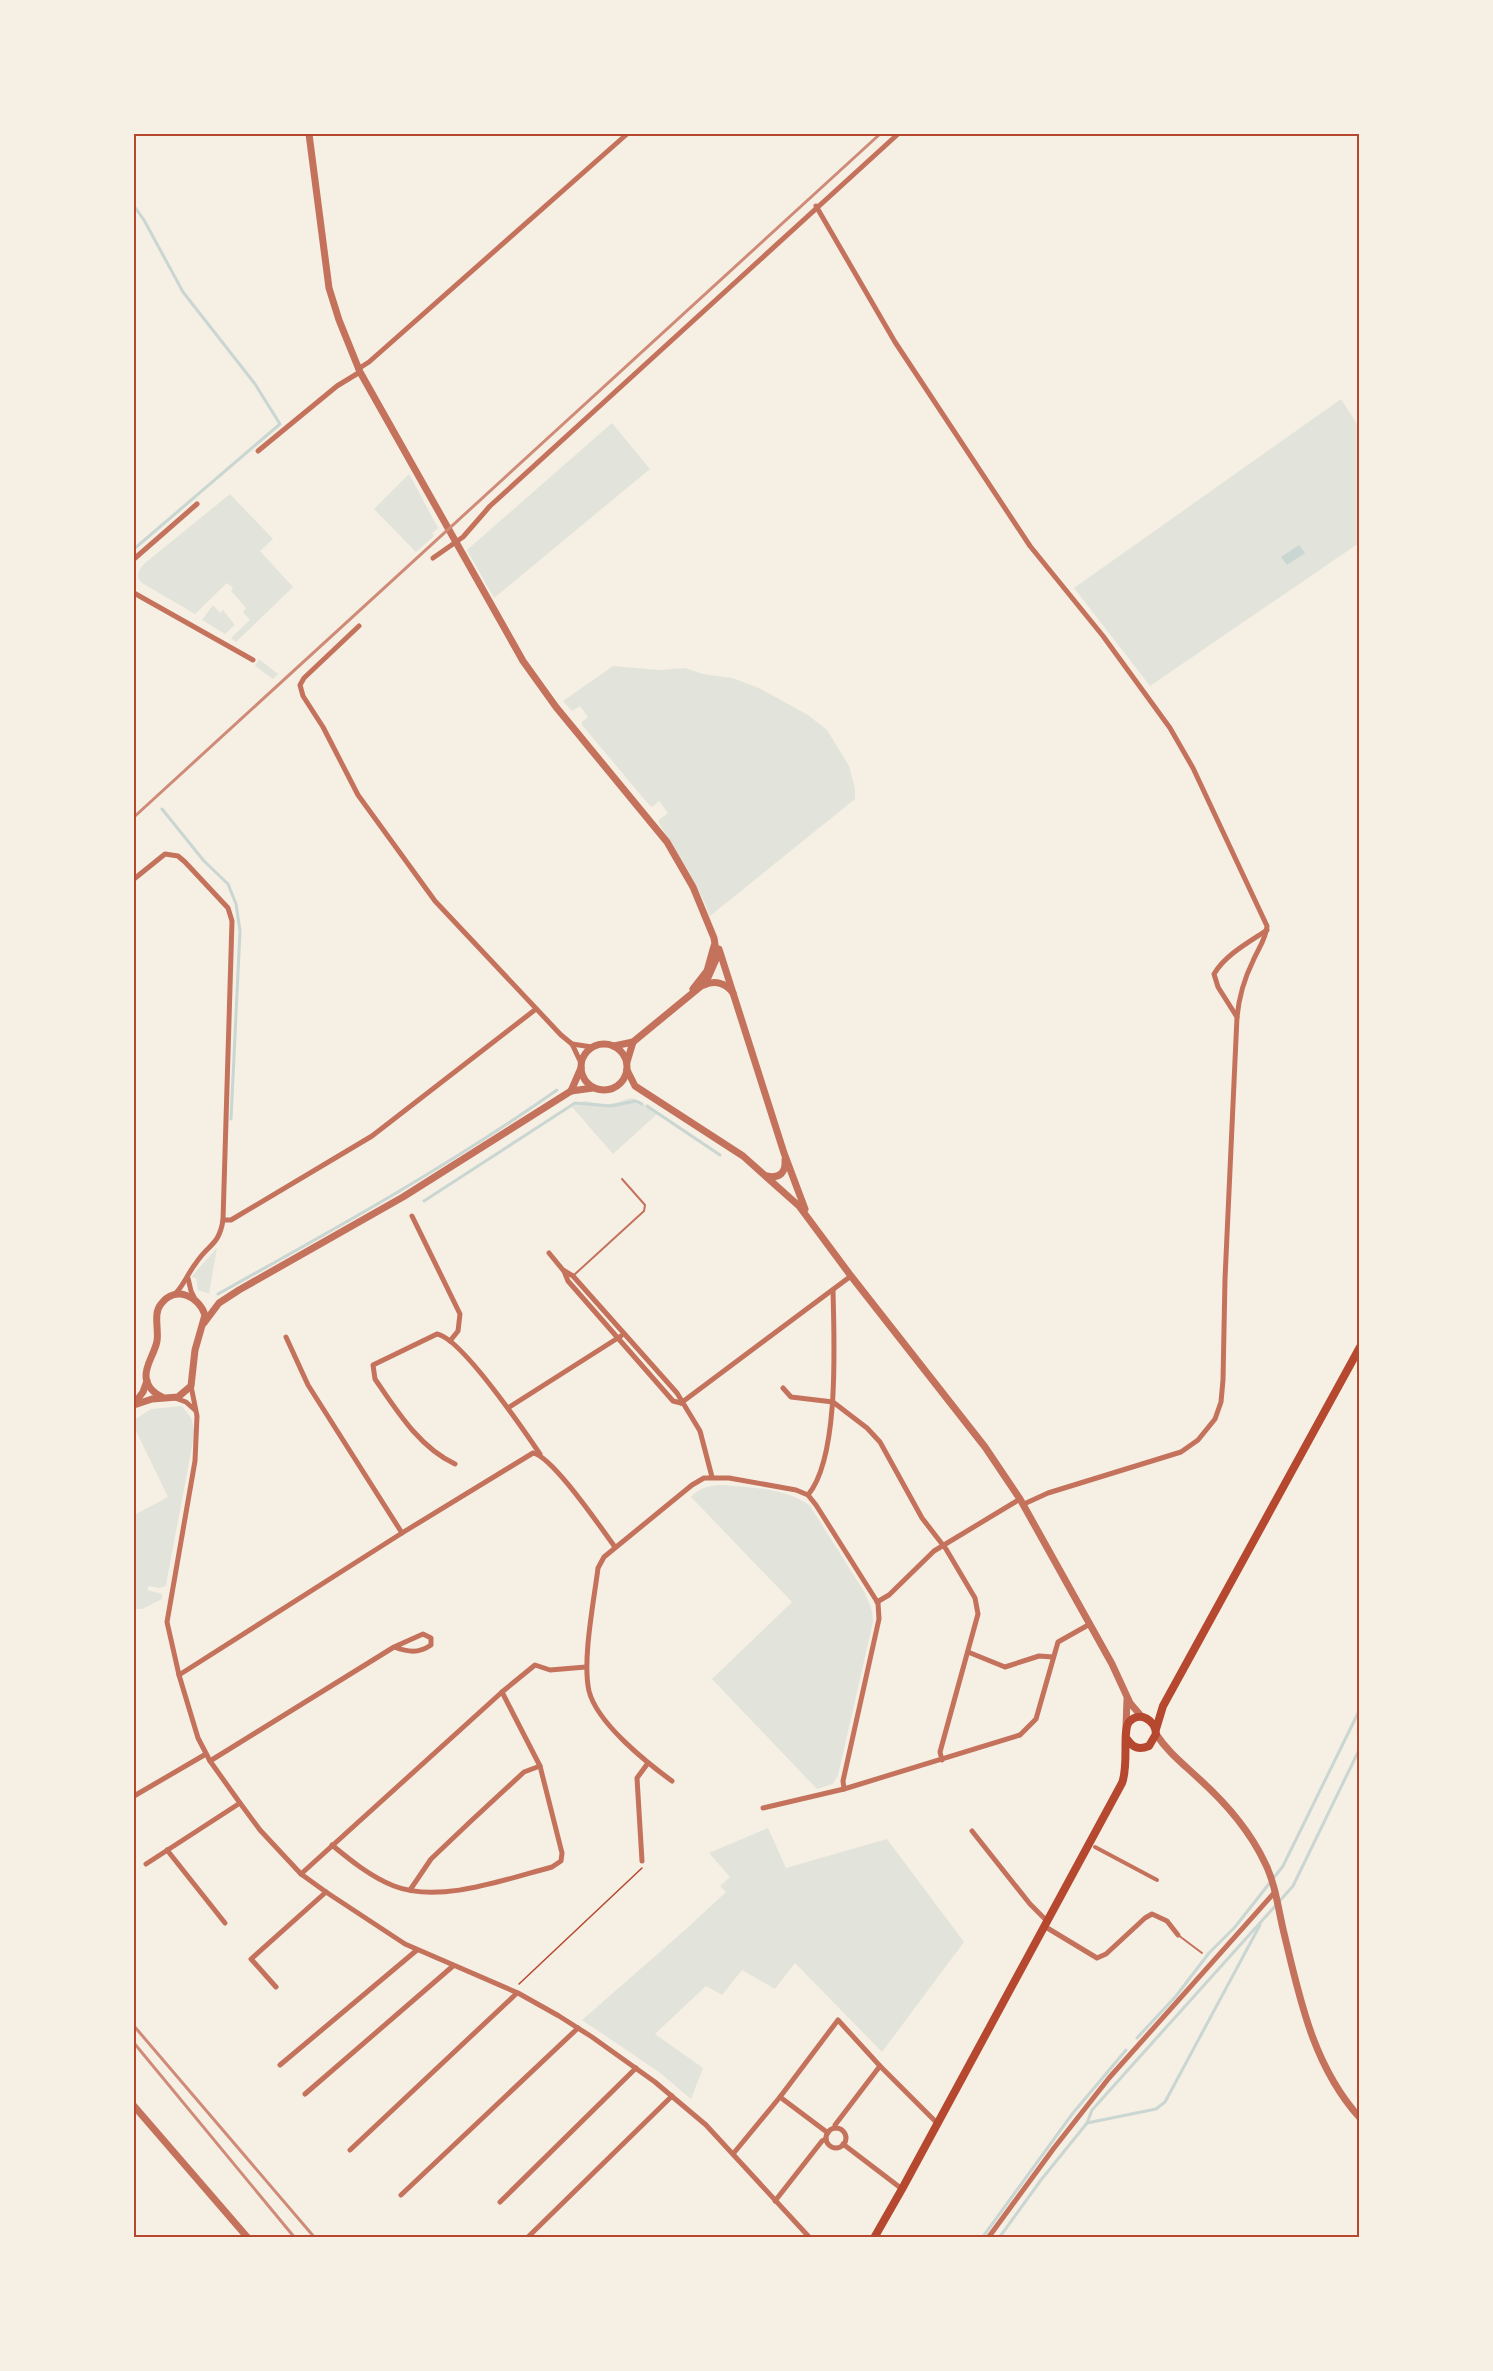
<svg xmlns="http://www.w3.org/2000/svg" width="1493" height="2371" font-family="'Fira Sans Condensed',sans-serif">
	<rect width="100%" height="100%" fill="#f6efe4"/>
	<g fill="#e2e4dc">
		<polygon points="1341,399 1359,427 1359,543 1150,686 1074,588"/>
		<polygon points="612,423 650,469 494,598 467,550"/>
		<polygon points="409,474 438,528 432,533 434,536 416,552 374,509"/>
		<path d="M 230,494 L 273,539 L 260,551 L 293,587 L 236,642 L 231,638 L 250,620 L 243,612 L 246,608 L 231,591 L 233,588 L 227,583 L 195,614 L 142,583 C 134,576 139,570 145,563 Z"/>
		<polygon points="213,605 220,613 223,610 235,625 225,634 202,620"/>
		<polygon points="259,659 278,674 273,679 255,666"/>
		<path d="M 613,666 L 659,670 L 685,668 L 703,674 L 732,678 L 759,688 L 808,715 L 827,730 L 849,766 L 855,789 L 855,799 L 710,916 C 698,882 676,854 659,823 L 659,820 L 668,813 L 659,801 L 652,807 L 650,806 L 582,725 L 582,722 L 588,717 L 580,706 L 572,711 L 563,701 Z"/>
		<path d="M 633,1098 L 658,1113 L 613,1154 L 572,1107 C 587,1096 590,1104 604,1104 C 614,1105 624,1099 633,1098 Z"/>
		<polygon points="217,1248 209,1294 198,1290 196,1278 191,1277"/>
		<polygon points="182,1406 191,1418 195,1431 167,1579 166,1586 159,1588 149,1586 147,1590 162,1594 162,1599 142,1609 134,1609 134,1515 168,1497 136,1431 134,1432 134,1420 151,1409"/>
		<path d="M 724,1485 C 752,1488 787,1488 810,1506 L 865,1593 L 872,1611 L 873,1622 L 838,1775 L 833,1784 L 817,1789 L 712,1679 L 792,1602 L 691,1497 C 700,1487 711,1485 724,1485 Z"/>
		<polygon points="768,1828 786,1868 887,1839 964,1942 882,2052 795,1963 775,1989 742,1970 722,1995 706,1986 655,2034 703,2068 691,2099 659,2072 582,2020 685,1930 726,1892 720,1886 730,1877 709,1853"/>
	</g>
	<polygon fill="#c9d6d2" points="1299,545 1305,553 1287,565 1281,557"/>
	<g fill="none" stroke-linecap="round" stroke-linejoin="round">
		<g stroke="#c9d6d2" stroke-width="3">
			<polyline points="134,206 144,220 183,292 255,384 280,424 134,549"/>
			<polyline points="162,809 204,861 228,884 236,904 240,931 231,1119"/>
			<polyline points="647,1106 720,1155"/>
			<polyline points="424,1201 575,1103 611,1106 636,1101 642,1104"/>
			<path d="M 218,1294 C 333,1230 449,1166 557,1090"/>
			<polyline points="1137,2038 1176,1996 1209,1953 1235,1927 1283,1866 1360,1709"/>
			<polyline points="1087,2123 1156,2109 1165,2102 1260,1925"/>
			<polyline points="982,2238 1073,2113 1126,2050"/>
			<polyline points="999,2238 1041,2180 1087,2123 1092,2110 1293,1886 1360,1748"/>
		</g>
		<polyline stroke="#b5482f" stroke-width="1.5" points="519,1984 642,1868"/>
		<g stroke="#c5725c" stroke-width="2">
			<polyline points="574,1275 644,1211 645,1205 622,1179"/>
			<polyline points="1178,1935 1202,1953"/>
		</g>
		<polyline stroke="#c5725c" stroke-width="4" points="1095,1847 1157,1880"/>
		<g stroke="#c5725c" stroke-width="5">
			<path d="M 816,206 L 895,342 L 1030,546 L 1103,636 L 1170,728 L 1193,768 L 1267,926 C 1266,939 1258,949 1253,961 C 1244,979 1239,997 1237,1017 L 1225,1279 L 1223,1380 L 1221,1402 L 1215,1419 L 1198,1440 L 1181,1452 L 1048,1493 L 1024,1504"/>
			<polyline points="358,369 369,362 627,134"/>
			<polyline points="258,451 337,386 360,372"/>
			<polyline points="433,558 463,537 490,506 898,134"/>
			<polyline points="134,559 197,504"/>
			<polyline points="134,593 253,660"/>
			<polyline points="359,626 304,678 300,685 303,696 323,727 358,795 435,901 561,1035 572,1044 581,1063"/>
			<path d="M 134,879 L 165,854 L 178,856 L 185,862 L 228,908 L 232,921 L 223,1220 C 219,1246 208,1244 196,1263 C 188,1273 184,1285 175,1294"/>
			<path d="M 1237,1017 L 1218,987 L 1214,974 C 1225,955 1249,942 1267,930"/>
			<polyline points="572,1044 592,1047"/>
			<polyline points="412,1216 460,1314 458,1331 450,1341"/>
			<polyline points="223,1220 231,1220 372,1136 536,1009"/>
			<polyline points="549,1253 563,1270 573,1276 677,1393 700,1431 712,1477"/>
			<polyline points="564,1271 568,1281 673,1401 681,1403"/>
			<polyline points="188,1278 191,1291 195,1299"/>
			<polyline points="286,1337 308,1385 402,1533"/>
			<polyline points="191,1386 197,1416 195,1461 167,1622 179,1675 198,1738 210,1761 240,1803 260,1830 301,1874 326,1892 405,1944 518,1993 559,2016 592,2037 655,2082 706,2125 810,2238"/>
			<polyline points="783,1388 791,1397 833,1402 867,1428 880,1442 922,1518 946,1549 975,1598 978,1614 940,1752 942,1760"/>
			<polyline points="175,1398 186,1402 195,1410"/>
			<polyline points="681,1403 851,1276"/>
			<polyline points="508,1408 621,1336"/>
			<path d="M 455,1464 C 419,1447 397,1411 375,1379 L 373,1365 L 437,1334 C 461,1338 525,1432 540,1454"/>
			<path d="M 808,1495 C 840,1457 834,1339 833,1290"/>
			<polyline points="877,1602 889,1595 934,1551 1020,1499"/>
			<polyline points="968,1652 1005,1667 1039,1656 1053,1657"/>
			<path d="M 179,1675 L 402,1533 L 533,1453 C 552,1456 601,1528 615,1547"/>
			<path d="M 210,1761 L 394,1647 C 408,1652 418,1654 431,1645 L 431,1638 L 423,1634 L 394,1647"/>
			<path d="M 672,1781 C 646,1762 597,1723 589,1691 C 582,1660 594,1601 598,1568 L 604,1557 L 692,1485 L 704,1478 L 729,1478 L 796,1490 L 808,1495 L 816,1505 L 878,1603 L 879,1619 L 843,1781 L 844,1789"/>
			<polyline points="134,1796 206,1754"/>
			<polyline points="763,1808 844,1789 1020,1735 1036,1719 1058,1642 1090,1624"/>
			<polyline points="972,1831 1030,1904 1047,1921"/>
			<path d="M 332,1845 C 350,1860 371,1877 394,1886 C 440,1904 506,1879 552,1867 L 561,1861 L 562,1853 L 540,1766 L 502,1692"/>
			<polyline points="167,1850 225,1923"/>
			<polyline points="642,1861 637,1778 648,1763"/>
			<polyline points="146,1864 240,1803"/>
			<polyline points="301,1874 502,1692 535,1665 550,1670 586,1667"/>
			<polyline points="410,1890 431,1859 471,1821 524,1772 540,1766"/>
			<polyline points="1044,1926 1097,1958 1106,1954 1145,1918 1152,1914 1167,1921 1178,1935"/>
			<polyline points="276,1987 251,1959 326,1892"/>
			<polyline points="280,2065 417,1950"/>
			<polyline points="305,2094 453,1966"/>
			<polyline points="780,2097 828,2133"/>
			<polyline points="835,2128 835,2125 880,2066"/>
			<circle cx="836" cy="2138" r="10"/>
			<polyline points="843,2144 902,2189"/>
			<polyline points="350,2150 517,1993"/>
			<polyline points="733,2154 780,2097 838,2020 880,2066 937,2123"/>
			<polyline points="401,2195 578,2028"/>
			<polyline points="775,2201 822,2141 826,2139"/>
			<polyline points="500,2202 636,2068"/>
			<polyline points="527,2238 672,2096"/>
			<polyline points="988,2238 1054,2148 1109,2078 1275,1892"/>
		</g>
		<g stroke="#c5725c" stroke-width="7">
			<polyline points="309,134 329,288 339,320 360,372 523,661 556,707 667,842 693,887 714,938 717,957 706,982 633,1042"/>
			<polyline points="719,949 784,1153 805,1209"/>
			<path d="M 704,985 C 715,980 726,983 733,993"/>
			<polyline points="693,989 707,971 714,946"/>
			<circle cx="604" cy="1067" r="23"/>
			<polyline points="614,1046 633,1042 627,1062"/>
			<polyline points="627,1070 635,1086 743,1156 799,1206 851,1276 985,1447 1020,1499 1112,1664 1130,1703 1142,1717"/>
			<polyline points="571,1091 581,1068"/>
			<path d="M 767,1176 C 780,1179 786,1172 785,1160"/>
			<polyline points="204,1323 219,1303 239,1290 403,1197 571,1091 593,1088"/>
			<polyline points="134,1404 143,1392 147,1381"/>
			<path d="M 134,1405 L 152,1399 L 178,1397 L 191,1386 L 195,1350 L 205,1315 C 199,1296 175,1285 161,1304 C 153,1313 159,1330 157,1341 C 155,1353 145,1365 146,1377 C 147,1387 155,1394 164,1398"/>
			<polyline points="1126,1727 1127,1699"/>
			<path d="M 1156,1734 C 1167,1751 1182,1763 1197,1777 C 1225,1802 1249,1829 1265,1863 C 1275,1883 1278,1907 1283,1929 C 1299,1995 1312,2065 1360,2118"/>
			<polyline points="134,2106 248,2238"/>
		</g>
		<g stroke="#b5482f" stroke-width="8">
			<polyline points="1156,1729 1163,1706 1360,1347"/>
			<path d="M 874,2238 L 902,2189 L 1122,1783 C 1129,1766 1122,1730 1129,1722 C 1140,1710 1156,1721 1156,1734 L 1149,1746 C 1139,1750 1133,1748 1127,1739"/>
		</g>
		<g stroke="#cf8b77" stroke-width="3">
			<polyline points="134,817 880,134"/>
			<polyline points="134,2026 315,2238"/>
			<polyline points="134,2043 295,2238"/>
		</g>
	</g>
	<rect width="1493" height="2371" fill="none" stroke="#f6efe4" stroke-width="270"/>
	<rect x="135" y="135" width="1223" height="2101" fill="none" stroke="#b5482f" stroke-width="2"/>
</svg>
